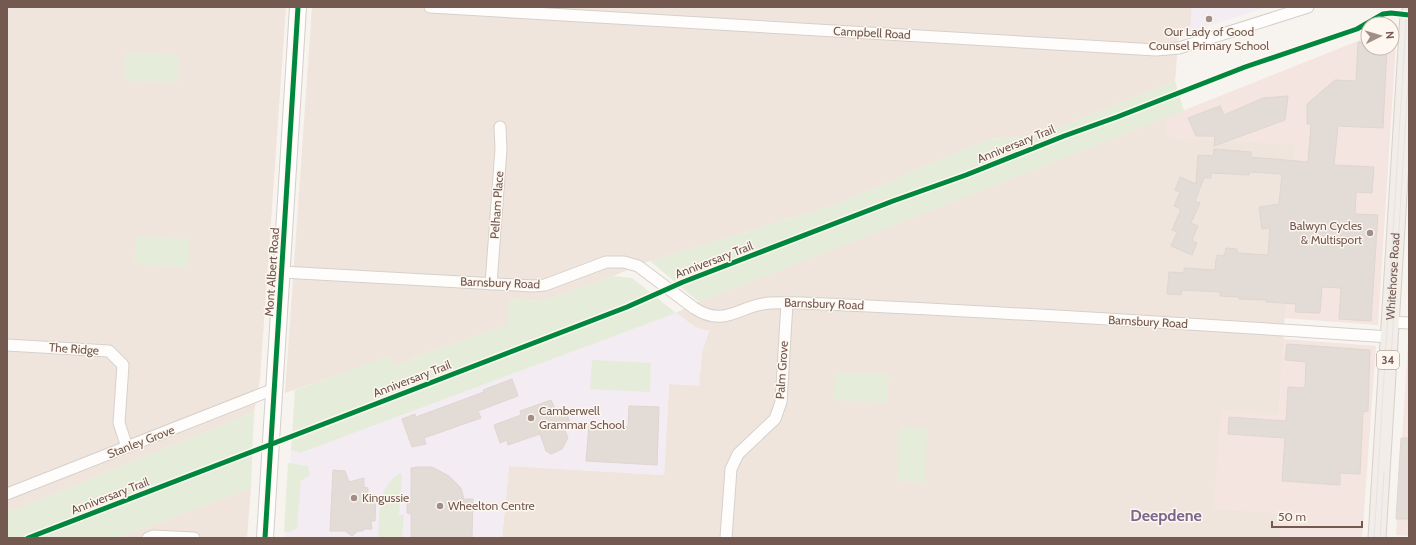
<svg xmlns="http://www.w3.org/2000/svg" width="1416" height="545" font-family="Cabin,sans-serif">
	<rect width="100%" height="100%" fill="#f7f3ee"/>
	<g fill="#efe5dc">
		<polygon points="7,7 286,7 260,379 254,412 7,513"/>
		<polygon points="312,7 1192,7 1190,32 1179,32 1175,81 1037,136 989,139 835,205 650,261 613,276 544,301 509,299 508,325 412,358 411,361 394,367 390,357 285,393"/>
		<polygon points="1167,117 1167,138 1295,144 1279,414 1214,508 1282,513 1280,538 502,538 509,466 664,475 669,384 699,385 702,352 709,331 695,327 676,313 698,302"/>
		<polygon points="251,488 247,538 117,538"/>
	</g>
	<g fill="#f4e5e0">
		<polygon points="1397,26 1378,325 1284,318 1295,145 1167,138 1167,117 1368,37 1368,48 1392,48 1392,28"/>
		<polygon points="1283,339 1376,346 1362,538 1280,538 1281,513 1214,508 1219,433 1222,410 1279,414"/>
		<polygon points="1408,343 1409,343 1409,536 1396,535"/>
	</g>
	<g fill="#f3ecf3">
		<polygon points="1192,7 1266,7 1190,32"/>
		<polygon points="676,313 695,327 709,331 702,352 699,386 669,384 664,475 509,466 502,538 285,538 291,450 300,453"/>
	</g>
	<g fill="#e6ecda">
		<polygon points="125,52 179,55 178,83 124,81"/>
		<polygon points="1175,81 1184,111 699,302 650,261 835,205 989,139 1037,136"/>
		<polygon points="136,236 190,239 188,268 134,264"/>
		<polygon points="613,276 632,278 676,313 300,453 291,450 295,390 390,356 394,367 411,361 412,358 507,325 509,299 544,301"/>
		<polygon points="592,360 651,363 650,392 590,389"/>
		<polygon points="835,372 889,374 887,403 833,400"/>
		<polygon points="254,412 251,488 117,538 7,538 7,513"/>
		<polygon points="899,427 927,428 925,483 897,481"/>
		<polygon points="288,463 308,466 310,475 304,479 301,480 297,528 290,532 284,532"/>
		<path d="M 400,473 L 402,474 L 399,515 L 404,515 L 402,538 L 378,538 C 380,513 376,489 400,473 Z"/>
	</g>
	<g fill="#e3dbd6" stroke="#dfd6d0">
		<polygon points="1358,42 1368,43 1368,48 1387,48 1383,128 1338,126 1334,165 1374,167 1372,193 1356,192 1355,214 1378,215 1371,321 1339,319 1341,288 1322,287 1320,313 1295,312 1296,304 1266,302 1266,300 1239,299 1239,297 1220,296 1220,292 1182,290 1181,295 1167,294 1169,272 1184,273 1184,268 1215,270 1216,259 1217,259 1217,255 1224,256 1224,254 1225,254 1226,248 1237,249 1237,253 1268,255 1270,228 1262,229 1259,207 1279,204 1282,174 1250,172 1249,175 1211,173 1211,178 1204,178 1195,201 1200,203 1191,223 1198,226 1192,240 1197,243 1192,255 1171,246 1177,232 1172,230 1181,209 1174,206 1180,192 1175,190 1180,177 1196,184 1198,155 1213,156 1214,149 1251,152 1251,157 1308,162 1311,124 1307,124 1307,104 1335,80 1356,81"/>
		<polygon points="1288,96 1285,120 1214,146 1215,136 1196,136 1188,118 1220,106 1224,115 1263,98"/>
		<polygon points="1287,344 1370,350 1368,411 1363,412 1360,474 1340,473 1340,485 1282,481 1285,438 1228,434 1229,417 1286,421 1288,387 1305,388 1306,362 1285,360"/>
		<polygon points="512,379 518,396 478,411 481,418 424,438 426,444 412,447 402,419 415,414 416,417 484,392 483,390"/>
		<polygon points="551,400 557,413 565,410 571,425 564,427 568,438 562,449 551,454 546,451 540,434 508,445 507,440 500,443 494,425 521,415 520,411"/>
		<polygon points="629,406 659,407 657,465 586,461 589,424 628,427"/>
		<polygon points="1401,438 1409,438 1409,519 1396,519"/>
		<polygon points="417,467 432,467 449,476 461,488 464,499 473,499 472,538 411,538 411,514 407,513 407,499 411,499 411,468"/>
		<polygon points="333,470 345,471 349,482 364,478 364,487 368,488 368,494 376,495 375,521 371,521 372,529 364,529 363,531 358,531 352,536 345,531 330,531"/>
	</g>
	<g fill="none" stroke-linecap="round" stroke-linejoin="round">
		<g stroke="#d6d0cc" stroke-width="13">
			<g id="street">
				<polyline points="430,7 1156,50 1179,48 1308,7"/>
				<path d="M 282,272 L 533,286 L 545,285 L 606,262 L 624,262 L 638,266 L 694,308 C 726,329 740,304 771,303 C 795,302 820,304 845,305 C 1026,313 1208,325 1390,337"/>
				<polyline points="491,284 501,149 500,127"/>
				<polyline points="1391,322 1409,323"/>
				<polyline points="7,345 109,351 123,365 119,423 127,447"/>
				<polyline points="7,494 274,389"/>
				<polyline points="148,538 153,536 194,538"/>
				<polyline points="726,538 731,469 738,454 775,419 781,402 787,303"/>
			</g>
		</g>
		<g stroke="#d6ceca" stroke-width="18">
			<polyline id="secondary" points="265,538 298,7"/>
		</g>
		<g stroke="#d8d0cc" stroke-width="19">
			<g id="primary">
				<path id="s1" d="M 1377,538 L 1409,15"/>
			</g>
		</g>
		<use href="#street" stroke="#fefdfc" stroke-width="11"/>
		<use href="#secondary" stroke="#fefdfc" stroke-width="16"/>
		<use href="#primary" stroke="#f2ede7" stroke-width="17"/>
		<g stroke="#e5e3e6" stroke-width="1">
			<polyline points="1391,359 1409,66"/>
			<polyline points="1374,538 1407,7"/>
			<polyline points="1380,538 1384,473"/>
		</g>
		<g stroke="#fdf7f0" stroke-width="8">
			<g id="cycleway">
				<polyline points="28,538 627,307 683,282 893,201 966,175 1064,136 1117,117 1245,67 1357,29 1383,14 1391,13 1409,15"/>
				<polyline points="265,538 298,7"/>
			</g>
		</g>
		<use href="#cycleway" stroke="#00873e" stroke-width="5"/>
	</g>
	<g fill="#a18f87" stroke="#fdf7f0" stroke-width="1.5">
		<circle cx="1209" cy="19" r="4"/>
		<circle cx="1370" cy="233" r="4"/>
		<circle cx="531" cy="418" r="4"/>
		<circle cx="354" cy="498" r="4"/>
		<circle cx="440" cy="506" r="4"/>
	</g>
	<g text-anchor="middle" stroke-width="3" stroke-linejoin="round" paint-order="stroke">
		<rect fill="#fdf7f0" stroke="#9c8880" stroke-width="1" x="1377" y="351" width="22" height="18" rx="3"/>
		<g font-size="11" font-weight="bold" fill="#735950">
			<text x="1388" y="364">34</text>
		</g>
		<g font-size="12" fill="#735950" stroke="#fdf7f0" text-anchor="start">
			<text x="1209" y="36" text-anchor="middle">Our Lady of Good<tspan x="1209" dy="14">Counsel Primary School</tspan></text>
			<text x="1362" y="230" text-anchor="end">Balwyn Cycles<tspan x="1362" dy="14">&amp; Multisport</tspan></text>
			<text x="539" y="415">Camberwell<tspan x="539" dy="14">Grammar School</tspan></text>
			<text x="362" y="502">Kingussie</text>
			<text x="448" y="510">Wheelton Centre</text>
		</g>
		<g font-size="12" fill="#735950" stroke="#fdf7f0">
			<text transform="translate(872 33) rotate(3)" y="4">Campbell Road</text>
			<text transform="translate(1016 144) rotate(-22)" y="4">Anniversary Trail</text>
			<text transform="translate(497 205) rotate(-86)" y="4">Pelham Place</text>
			<text transform="translate(714 260) rotate(-21)" y="4">Anniversary Trail</text>
			<text transform="translate(272 272) rotate(-86)" y="4">Mont Albert Road</text>
			<text dy="4" stroke="none"><textPath href="#s1" startOffset="262">Whitehorse Road</textPath></text>
			<text transform="translate(500 283) rotate(2)" y="4">Barnsbury Road</text>
			<text transform="translate(824 304) rotate(2)" y="4">Barnsbury Road</text>
			<text transform="translate(1148 322) rotate(3)" y="4">Barnsbury Road</text>
			<text transform="translate(74 349) rotate(4)" y="4">The Ridge</text>
			<text transform="translate(782 370) rotate(-86)" y="4">Palm Grove</text>
			<text transform="translate(412 379) rotate(-21)" y="4">Anniversary Trail</text>
			<text transform="translate(141 442) rotate(-21)" y="4">Stanley Grove</text>
			<text transform="translate(110 496) rotate(-21)" y="4">Anniversary Trail</text>
		</g>
		<g font-size="16" font-weight="bold" fill="#7d678e" stroke="#fdf7f0">
			<text x="1166" y="521">Deepdene</text>
		</g>
	</g>
	<rect width="1416" height="545" fill="none" stroke="#735950" stroke-width="16"/>
	<g transform="translate(1380 36) rotate(85)"><circle r="19" fill="#fdf7f0" stroke="#c6b8b0"/>
	<path d="M0-3L7 15L0 10L-7 15Z" fill="#a18f87"/>
	<text y="-6" font-size="11" font-weight="bold" text-anchor="middle" fill="#735950">N</text>
	</g>
	<path d="M1272 521v6h90v-6" fill="none" stroke="#735950" stroke-width="2"/>
	<text x="1278" y="521" font-size="12" fill="#735950" stroke="#fdf7f0" stroke-width="3" paint-order="stroke">50 m</text>
</svg>
